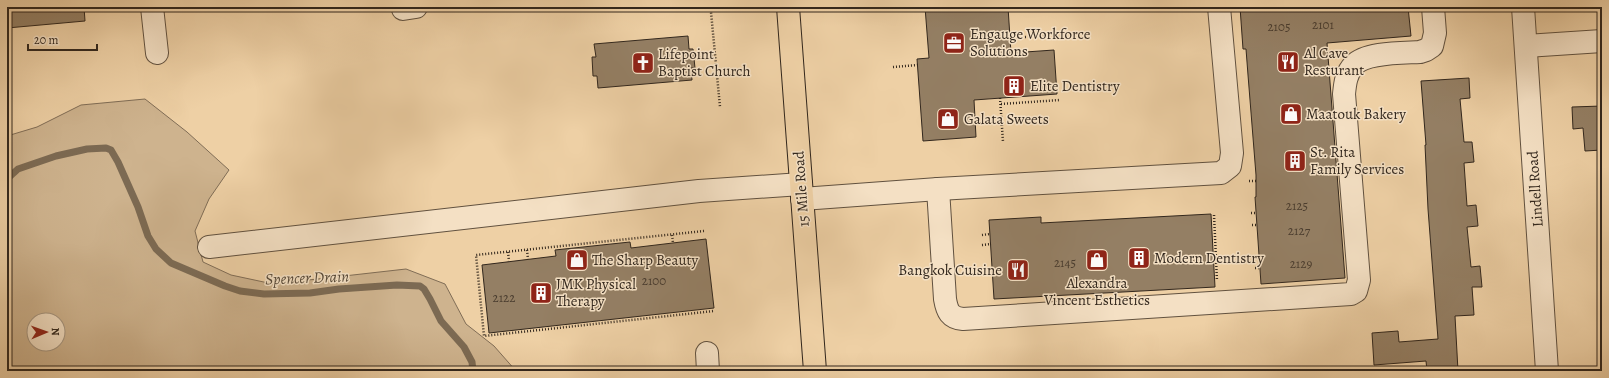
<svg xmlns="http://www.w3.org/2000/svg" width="1609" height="378" font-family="Alegreya,serif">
	<rect width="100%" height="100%" fill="#eed0a5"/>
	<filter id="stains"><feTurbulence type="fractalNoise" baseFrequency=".005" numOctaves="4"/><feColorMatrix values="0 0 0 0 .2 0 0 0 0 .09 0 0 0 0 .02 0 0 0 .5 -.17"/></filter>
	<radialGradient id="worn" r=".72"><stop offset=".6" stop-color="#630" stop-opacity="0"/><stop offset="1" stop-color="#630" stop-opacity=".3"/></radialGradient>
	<path fill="#ceb38e" stroke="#806d56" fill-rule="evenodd" d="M 145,99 L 187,132 L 229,170 L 209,199 L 195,231 L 203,262 L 231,275 L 273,284 L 406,269 L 445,284 L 466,324 L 494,346 L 516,371 L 7,371 L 7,136 L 37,127 L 81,105 ZM 34,320 L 58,320 L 58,344 L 34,344 Z"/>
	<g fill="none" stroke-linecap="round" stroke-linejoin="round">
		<polyline stroke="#7c6a53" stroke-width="7" points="7,179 18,169 56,156 87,149 106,148 111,150 118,162 138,207 148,236 156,249 171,263 225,286 240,291 264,294 310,293 339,289 397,285 420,286 424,289 430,299 441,321 464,347 472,362 473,371"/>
	</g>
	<g fill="#947f64" stroke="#32271d">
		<polygon points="7,7 84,7 85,21 7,28"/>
		<polygon points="925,7 1008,7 1011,53 1054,50 1057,94 974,100 976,137 923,141 917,59 929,58"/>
		<polygon points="1240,7 1408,7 1411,36 1327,43 1345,278 1261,284 1255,197 1256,197 1256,175 1248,75 1246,49 1243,49"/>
		<polygon points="688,36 689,49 693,49 695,68 691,68 692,80 598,88 597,76 593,76 592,57 596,57 594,44"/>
		<polygon points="1469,78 1470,98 1460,99 1464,142 1472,142 1474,162 1464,163 1467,206 1476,205 1478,226 1467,227 1471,267 1480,266 1482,287 1472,287 1474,315 1455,316 1458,371 1427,371 1426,361 1374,365 1372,333 1398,331 1399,342 1438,339 1428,209 1425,145 1426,145 1421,81"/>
		<polygon points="1602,106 1602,150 1585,151 1583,128 1573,129 1572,107"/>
		<polygon points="1211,214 1215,287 994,299 989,220 1041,217 1041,223"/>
		<polygon points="706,239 714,308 489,333 482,265 556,256 555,250 630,242 631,248"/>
	</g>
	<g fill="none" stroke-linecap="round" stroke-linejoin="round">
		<g stroke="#61513f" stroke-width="24">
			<g id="minor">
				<polyline points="152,7 157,53"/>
				<polyline points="1523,7 1547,371"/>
				<polyline points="403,9 416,7"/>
				<polyline points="1526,46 1602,41"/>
				<path d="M 938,189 L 945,299 C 947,311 950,318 963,319 L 1351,294 L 1356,291 L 1359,280 L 1344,94 C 1345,84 1346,73 1354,65 C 1366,52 1403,53 1420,52 L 1426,50 L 1432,46 L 1435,33 L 1433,7"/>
				<polyline points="802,199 938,189 1221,173 1230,166 1232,153 1219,7"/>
				<polyline points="209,247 699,191 801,184"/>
				<polyline points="707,353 708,371"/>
			</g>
		</g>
		<g stroke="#32271d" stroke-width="24">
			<polyline id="major" points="788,7 815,371"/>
		</g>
		<g stroke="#32271d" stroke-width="2.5" stroke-dasharray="1 2" stroke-linecap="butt">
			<polyline points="709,7 711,12 720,107"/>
			<polyline points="1010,38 1056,35"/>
			<polyline points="694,58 715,56"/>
			<polyline points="893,67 918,65"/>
			<polyline points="1000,98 1003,142"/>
			<polyline points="1001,104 1060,100"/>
			<polyline points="1249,181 1256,181"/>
			<polyline points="1251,213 1256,213"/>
			<polyline points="1214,215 1217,281"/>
			<polyline points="1252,225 1256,225"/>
			<polyline points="704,231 476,255 484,336 714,311"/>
			<polyline points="672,235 673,243"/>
			<polyline points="982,235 990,234"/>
			<polyline points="982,245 991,244"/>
			<polyline points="527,250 528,259"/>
			<polyline points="508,252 509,261"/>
			<polyline points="1254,258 1259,257"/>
			<polyline points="1255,268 1260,268"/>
		</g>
		<use href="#minor" stroke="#f4e0c4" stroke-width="22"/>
		<use href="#major" stroke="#eed0a5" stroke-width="22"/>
	</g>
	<defs>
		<g id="office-square" transform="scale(1.15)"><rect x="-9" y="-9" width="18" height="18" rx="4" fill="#8f2418" stroke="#f4e0c4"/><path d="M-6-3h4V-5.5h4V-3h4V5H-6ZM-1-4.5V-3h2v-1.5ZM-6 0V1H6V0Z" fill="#fff"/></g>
		<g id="restaurant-square" transform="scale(1.15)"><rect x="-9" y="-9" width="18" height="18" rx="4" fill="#8f2418" stroke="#f4e0c4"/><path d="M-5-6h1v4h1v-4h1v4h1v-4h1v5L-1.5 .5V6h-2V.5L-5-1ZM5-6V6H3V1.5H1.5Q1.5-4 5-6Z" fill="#fff"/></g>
		<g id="church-square" transform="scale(1.15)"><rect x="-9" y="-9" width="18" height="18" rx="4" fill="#8f2418" stroke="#f4e0c4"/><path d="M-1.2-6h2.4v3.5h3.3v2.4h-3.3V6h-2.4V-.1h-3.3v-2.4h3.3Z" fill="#fff"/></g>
		<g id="building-square" transform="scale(1.15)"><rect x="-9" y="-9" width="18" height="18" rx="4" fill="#8f2418" stroke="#f4e0c4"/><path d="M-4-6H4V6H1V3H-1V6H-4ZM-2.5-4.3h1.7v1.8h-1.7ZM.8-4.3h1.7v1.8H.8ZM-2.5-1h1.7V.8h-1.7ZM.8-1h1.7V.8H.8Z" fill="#fff"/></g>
		<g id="shop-square" transform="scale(1.15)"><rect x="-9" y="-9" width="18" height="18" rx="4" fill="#8f2418" stroke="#f4e0c4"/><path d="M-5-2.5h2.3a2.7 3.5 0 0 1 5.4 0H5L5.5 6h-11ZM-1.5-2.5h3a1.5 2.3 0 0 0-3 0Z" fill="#fff"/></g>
	</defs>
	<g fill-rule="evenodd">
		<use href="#office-square" x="954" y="43"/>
		<use href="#restaurant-square" x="1288" y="62"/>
		<use href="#church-square" x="643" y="63"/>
		<use href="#building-square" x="1014" y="86"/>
		<use href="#shop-square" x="1291" y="114"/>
		<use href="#shop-square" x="948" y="119"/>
		<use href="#building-square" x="1295" y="161"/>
		<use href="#building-square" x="1139" y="258"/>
		<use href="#shop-square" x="577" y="260"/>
		<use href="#shop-square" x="1097" y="260"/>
		<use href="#restaurant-square" x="1018" y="270"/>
		<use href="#building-square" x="541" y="293"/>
	</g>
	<g text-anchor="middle" stroke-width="3" stroke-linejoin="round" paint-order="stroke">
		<g font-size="13" fill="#4a3d2f">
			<text x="1323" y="29">2101</text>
			<text x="1279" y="31">2105</text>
			<text x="1297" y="210">2125</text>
			<text x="1299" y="235">2127</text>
			<text x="1065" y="267">2145</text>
			<text x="1301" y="268">2129</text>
			<text x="654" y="285">2100</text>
			<text x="504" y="302">2122</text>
		</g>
		<g font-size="15" fill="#32271d" stroke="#f4e0c4" text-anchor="start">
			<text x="970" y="39">Engauge Workforce<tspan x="970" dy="17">Solutions</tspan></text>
			<text x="1304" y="58">Al Cave<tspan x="1304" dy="17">Resturant</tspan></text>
			<text x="658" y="59">Lifepoint<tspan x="658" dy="17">Baptist Church</tspan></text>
			<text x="1030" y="91">Elite Dentistry</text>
			<text x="1306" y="119">Maatouk Bakery</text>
			<text x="964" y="124">Galata Sweets</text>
			<text x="1310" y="157">St. Rita<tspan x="1310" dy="17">Family Services</tspan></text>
			<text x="1154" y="263">Modern Dentistry</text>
			<text x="592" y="265">The Sharp Beauty</text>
			<text x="1002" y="275" text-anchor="end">Bangkok Cuisine</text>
			<text x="1097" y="288" text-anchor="middle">Alexandra<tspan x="1097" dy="17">Vincent Esthetics</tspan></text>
			<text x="556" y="289">JMK Physical<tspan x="556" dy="17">Therapy</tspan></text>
		</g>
		<g font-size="15" fill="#32271d" stroke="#f4e0c4">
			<text transform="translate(801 189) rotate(-94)" y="5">15 Mile Road</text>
			<text transform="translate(1535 189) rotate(-94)" y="5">Lindell Road</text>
		</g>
		<g font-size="16" font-style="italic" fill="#574938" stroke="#f4e0c4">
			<text transform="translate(307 277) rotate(-2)" y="6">Spencer Drain</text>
		</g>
	</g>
	<rect width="1609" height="378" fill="none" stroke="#eed0a5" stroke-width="24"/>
	<rect x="8" y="8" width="1593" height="362" fill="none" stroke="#32271d" stroke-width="2"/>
	<rect x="12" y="12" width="1585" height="354" fill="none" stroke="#32271d"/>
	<g transform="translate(46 332) rotate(88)"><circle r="19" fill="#f4e0c4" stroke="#a69681"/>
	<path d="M0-3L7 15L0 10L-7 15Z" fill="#8f2418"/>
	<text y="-6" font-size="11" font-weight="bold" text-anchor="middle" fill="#32271d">N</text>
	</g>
	<path d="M28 44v6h69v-6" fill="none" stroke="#32271d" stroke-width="2"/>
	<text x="34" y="44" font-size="12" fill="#32271d" stroke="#f4e0c4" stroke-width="3" paint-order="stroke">20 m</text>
	<rect width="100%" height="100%" filter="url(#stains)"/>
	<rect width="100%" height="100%" fill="url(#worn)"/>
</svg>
